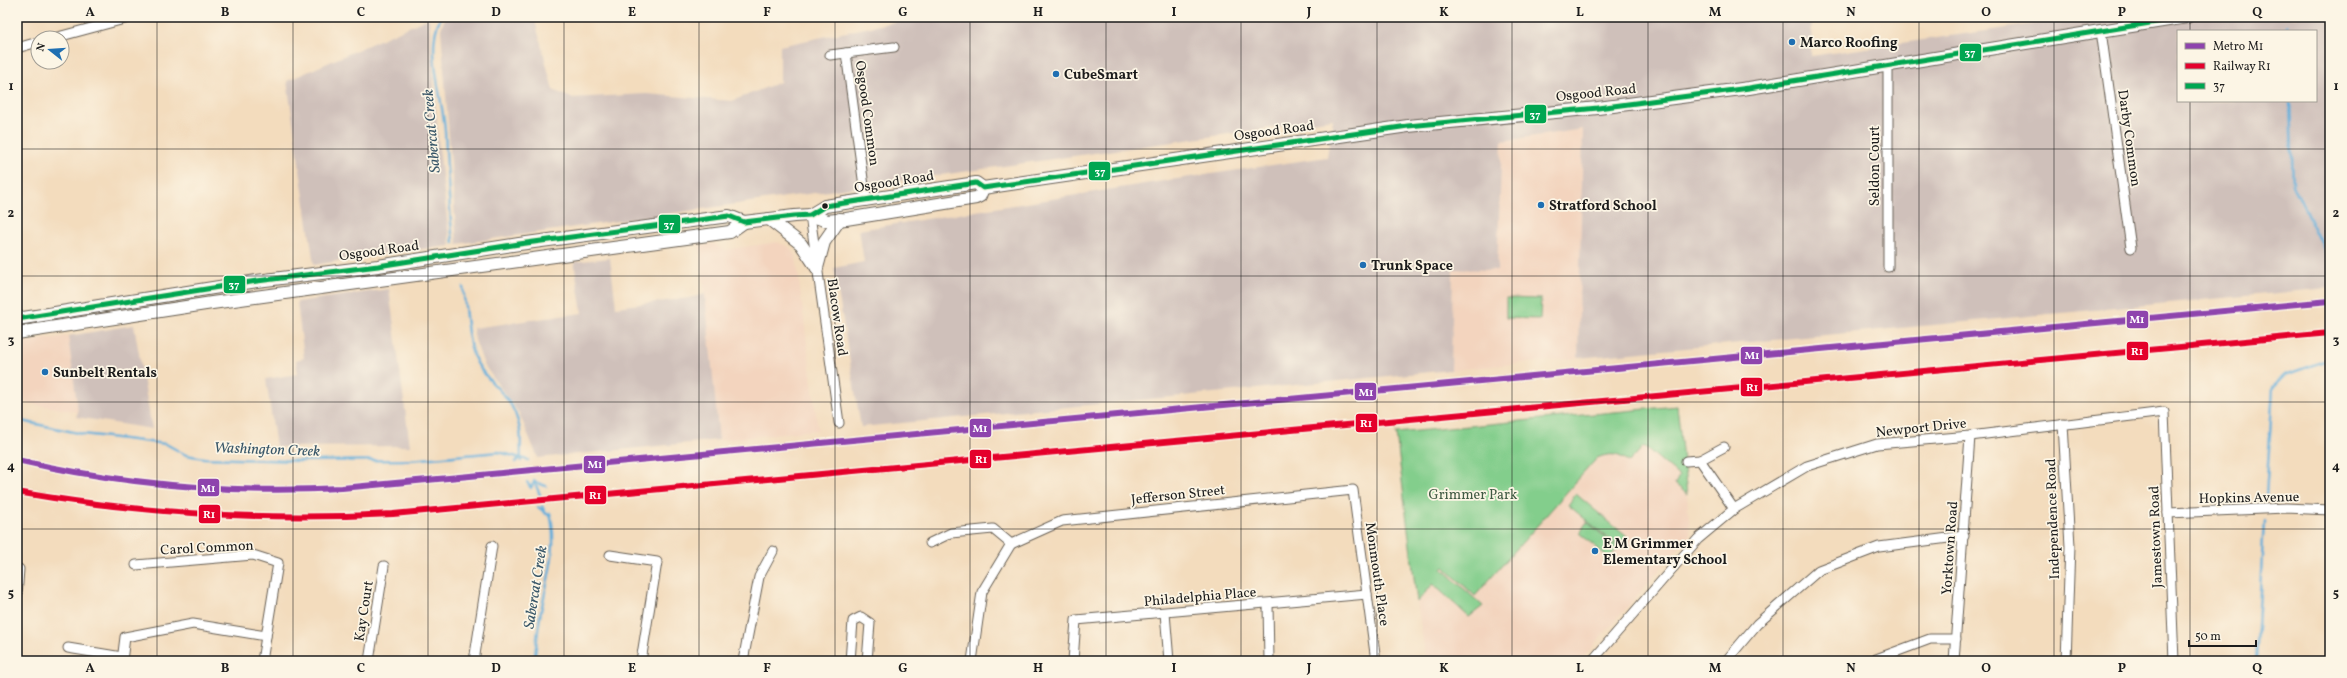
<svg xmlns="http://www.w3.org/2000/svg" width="2347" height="678" font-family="Vollkorn,serif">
	<rect width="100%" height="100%" fill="#fcf5e5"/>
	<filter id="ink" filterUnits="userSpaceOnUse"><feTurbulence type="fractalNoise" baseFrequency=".025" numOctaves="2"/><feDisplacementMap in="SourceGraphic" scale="8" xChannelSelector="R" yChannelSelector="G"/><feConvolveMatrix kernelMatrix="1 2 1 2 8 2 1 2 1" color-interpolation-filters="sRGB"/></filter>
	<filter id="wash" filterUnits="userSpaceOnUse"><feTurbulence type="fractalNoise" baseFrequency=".012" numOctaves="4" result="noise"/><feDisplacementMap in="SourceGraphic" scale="16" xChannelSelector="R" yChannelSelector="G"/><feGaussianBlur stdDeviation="0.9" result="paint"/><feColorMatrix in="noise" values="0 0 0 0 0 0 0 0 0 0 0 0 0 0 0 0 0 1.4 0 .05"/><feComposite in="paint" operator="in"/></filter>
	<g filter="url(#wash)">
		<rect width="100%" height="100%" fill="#f3dcbd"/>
		<g fill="#f3d4be">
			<polygon points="1584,129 1578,358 1451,370 1453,268 1497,270 1502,141"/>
			<polygon points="777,242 789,247 796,257 818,430 719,440 700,246 713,244 725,250"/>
			<polygon points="68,336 78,412 17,401 17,343"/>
			<polygon points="1644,446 1679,477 1675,484 1687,494 1690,535 1580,661 1426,661 1417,602 1444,567 1475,596 1597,458 1606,454 1622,456"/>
		</g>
		<g fill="#cfc0ba" fill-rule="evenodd">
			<path d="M 445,17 L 534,17 L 553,90 L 571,98 L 646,94 L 732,101 L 780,82 L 780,46 L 918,17 L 1812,17 L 1811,56 L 2084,17 L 2330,17 L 2330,288 L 1578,358 L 1583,129 L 1502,141 L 1497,270 L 1453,269 L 1451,370 L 861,427 L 834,268 L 864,262 L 859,230 L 1163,181 L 1327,157 L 1333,119 L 457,244 L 441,29 ZM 2178,31 L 2316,31 L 2316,101 L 2178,101 Z"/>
			<polygon points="429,18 438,138 450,246 394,252 314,265 287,81"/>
			<polygon points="610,258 616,307 690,298 705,294 719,440 538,458 519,413 484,365 475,340 473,328 582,313 574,262"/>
			<polygon points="389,289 410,446 276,447 266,379 298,374 296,360 304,358 297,302"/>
			<polygon points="134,325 152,429 76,417 78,412 68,336"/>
		</g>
		<g fill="#83ce8c" stroke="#507554">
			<polygon points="1506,298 1541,299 1540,319 1506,318"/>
			<path d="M 1677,406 L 1687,494 L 1675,484 L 1679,476 L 1644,446 L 1629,462 C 1618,453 1609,453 1597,458 L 1475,596 L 1444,567 L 1442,569 L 1483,606 L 1469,617 L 1433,584 L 1417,602 L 1396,433 Z"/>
			<polygon points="1576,494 1627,537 1619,547 1568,505"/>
			<polygon points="1587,522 1618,548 1609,558 1579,533"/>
		</g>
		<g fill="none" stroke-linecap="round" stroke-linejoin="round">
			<g stroke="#61adda" stroke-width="2.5">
				<path d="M 441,17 C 424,46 443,98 445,131 C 447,169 449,206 453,243"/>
				<polyline points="2287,25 2287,31"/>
				<polyline points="2290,101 2293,185 2330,261"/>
				<path d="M 463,287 C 466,310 466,335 474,357 C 483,379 506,391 515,413 C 523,432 520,442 521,461"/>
				<polyline points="17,420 83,434 166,444 186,455 204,458 299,461 410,460 499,452 528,460"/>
				<polyline points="515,462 521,457"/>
				<polyline points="534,481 541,497"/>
				<polyline points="527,482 531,488 534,482"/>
				<polyline points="535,482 546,486"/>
				<polyline points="2266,496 2273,387 2285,375 2330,359"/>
				<polyline points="542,506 546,514"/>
				<polyline points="538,507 551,517"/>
				<path d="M 534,661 C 537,643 538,624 542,606 C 549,574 558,546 550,513"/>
				<polyline points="2256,661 2264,521"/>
			</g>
		</g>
	</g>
	<g filter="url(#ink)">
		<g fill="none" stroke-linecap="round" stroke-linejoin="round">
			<g stroke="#675f54" stroke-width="11">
				<g id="minor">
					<polyline points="2101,31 2131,248"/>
					<polyline points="54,38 132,17"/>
					<polyline points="17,48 38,42"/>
					<polyline points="846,53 866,201"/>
					<polyline points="830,55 894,47"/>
					<polyline points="1888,65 1888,267"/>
					<polyline points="810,215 839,423"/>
					<polyline points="2063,424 2070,546 2066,661"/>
					<polyline points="1700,460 1724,447"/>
					<polyline points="1686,461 1700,460 1734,509"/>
					<polyline points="2168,513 2286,508 2330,510"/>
					<polyline points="930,543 951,533 993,529 1011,544"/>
					<polyline points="1011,544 1062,521 1353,490 1376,661"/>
					<polyline points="610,555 657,562 641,661"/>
					<polyline points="136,565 253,555 278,563 262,661"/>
					<polyline points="17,596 19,569"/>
					<polyline points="1268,604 1269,661"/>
					<polyline points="1165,613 1169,661"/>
					<polyline points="68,648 122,657"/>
					<polyline points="122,661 125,637 193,624 266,636"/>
					<polyline points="369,661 384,566"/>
					<polyline points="474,661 492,546"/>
					<polyline points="743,661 759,577 773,551"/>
					<polyline points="850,661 853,621 861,617 870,623 867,661"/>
					<polyline points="972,661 982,592 1011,544"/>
					<polyline points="1073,661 1076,620 1367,594"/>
					<polyline points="1592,661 1698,539 1734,509 1807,466 1877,444 1970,436 2164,412 2174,661"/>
					<polyline points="1726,661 1757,624 1819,570 1879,547 1964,536"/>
					<polyline points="1871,661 1930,639 1956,639"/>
					<polyline points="1954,661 1970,436"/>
				</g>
			</g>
			<g stroke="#675f54" stroke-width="14">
				<g id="major">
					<polyline points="810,215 827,221 846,219 976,198 980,196 983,188"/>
					<polyline points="769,219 801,244 817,268"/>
					<polyline points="817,268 824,242 840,219"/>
					<polyline points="17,319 257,281 378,266 519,244 729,216 744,222 794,216 810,215 825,206 976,183 983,188 1408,126 1598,108 1749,88 2187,17"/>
					<polyline points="17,333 212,303 730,232 744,222"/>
				</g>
			</g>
			<use href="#minor" stroke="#fff" stroke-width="9"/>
			<use href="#major" stroke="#fff" stroke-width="12"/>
			<g stroke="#1c1c1c" stroke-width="4">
				<path id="rail" d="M 17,492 C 141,514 267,521 393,514 L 2330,333"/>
			</g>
			<use href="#rail" stroke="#fcf5e5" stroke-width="2.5" stroke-dasharray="8" stroke-linecap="butt"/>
			<g stroke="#fcf5e5" stroke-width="8">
				<polyline id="bus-1" points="17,319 257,281 378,266 519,244 729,216 744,222 794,216 810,215 825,206 976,183 983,188 1408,126 1598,108 1749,88 2187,17"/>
			</g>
			<use href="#bus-1" stroke="#00a651" stroke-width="5"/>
			<g stroke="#fcf5e5" stroke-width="9">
				<path id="rail-1" d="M 17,492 C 141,514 267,521 393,514 L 2330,333"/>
			</g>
			<use href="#rail-1" stroke="#e4002b" stroke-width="6"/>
			<g stroke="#fcf5e5" stroke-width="9">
				<path id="metro-1" d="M 17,460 C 124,485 232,494 342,488 L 2330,301"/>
			</g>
			<use href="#metro-1" stroke="#8e44ad" stroke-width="6"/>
		</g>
	</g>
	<path fill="none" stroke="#1c1c1c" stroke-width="1" stroke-opacity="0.55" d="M 157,17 L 157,661M 293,17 L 293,661M 428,17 L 428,661M 564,17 L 564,661M 699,17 L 699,661M 835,17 L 835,661M 970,17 L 970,661M 1106,17 L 1106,661M 1241,17 L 1241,661M 1377,17 L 1377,661M 1512,17 L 1512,661M 1648,17 L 1648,661M 1783,17 L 1783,661M 1919,17 L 1919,661M 2054,17 L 2054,661M 2190,17 L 2190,31M 2190,101 L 2190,661M 17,149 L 2330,149M 17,276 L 2330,276M 17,402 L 2330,402M 17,529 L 2330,529"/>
	<g fill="#1f6fb2" stroke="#fcf5e5" stroke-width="1.5">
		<circle cx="1792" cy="42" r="4"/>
		<circle cx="1056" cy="74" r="4"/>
		<circle cx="1541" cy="205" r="4"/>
		<circle cx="1363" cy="265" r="4"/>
		<circle cx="45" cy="372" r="4"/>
		<circle cx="1595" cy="551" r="4"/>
	</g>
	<circle fill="#1c1c1c" stroke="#fcf5e5" stroke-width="1.5" cx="825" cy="206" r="3.5"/>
	<g text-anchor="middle" stroke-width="3.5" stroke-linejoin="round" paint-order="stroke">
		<g font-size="14" font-weight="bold" fill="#1c1c1c" stroke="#fcf5e5" text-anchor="start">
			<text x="1800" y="47">Marco Roofing</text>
			<text x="1064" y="79">CubeSmart</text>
			<text x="1549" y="210">Stratford School</text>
			<text x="1371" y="270">Trunk Space</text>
			<text x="53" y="377">Sunbelt Rentals</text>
			<text x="1603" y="548">E M Grimmer<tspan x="1603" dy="16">Elementary School</tspan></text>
		</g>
		<g font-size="14" fill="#1c1c1c" stroke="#fcf5e5">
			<text transform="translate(1596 92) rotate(-6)" y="5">Osgood Road</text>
			<text transform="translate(868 113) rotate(82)" y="5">Osgood Common</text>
			<text transform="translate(1274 130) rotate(-8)" y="5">Osgood Road</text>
			<text transform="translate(2130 138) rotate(82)" y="5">Darby Common</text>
			<text transform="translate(1874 166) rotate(-90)" y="5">Seldon Court</text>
			<text transform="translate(894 181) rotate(-9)" y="5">Osgood Road</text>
			<text transform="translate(379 250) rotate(-8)" y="5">Osgood Road</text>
			<text transform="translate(838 317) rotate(82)" y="5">Blacow Road</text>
			<text transform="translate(1921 427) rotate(-6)" y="5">Newport Drive</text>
			<text transform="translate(1178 494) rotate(-6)" y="5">Jefferson Street</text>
			<text transform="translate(2249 497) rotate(-1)" y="5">Hopkins Avenue</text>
			<text transform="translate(2052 519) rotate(-92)" y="5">Independence Road</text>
			<text transform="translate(2155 537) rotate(-92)" y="5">Jamestown Road</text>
			<text transform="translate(207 547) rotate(-3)" y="5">Carol Common</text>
			<text transform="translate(1949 548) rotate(-86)" y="5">Yorktown Road</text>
			<text transform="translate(1378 574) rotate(82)" y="5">Monmouth Place</text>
			<text transform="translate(1200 596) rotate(-5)" y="5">Philadelphia Place</text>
			<text transform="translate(363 611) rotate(-81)" y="5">Kay Court</text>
		</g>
		<g font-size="14" fill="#405a43" stroke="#fcf5e5">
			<text x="1473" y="499">Grimmer Park</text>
		</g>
		<g font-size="15" font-style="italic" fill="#385668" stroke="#fcf5e5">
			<text transform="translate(431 131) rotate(-95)" y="5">Sabercat Creek</text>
			<text transform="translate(267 449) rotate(2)" y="5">Washington Creek</text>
			<text transform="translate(535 587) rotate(-81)" y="5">Sabercat Creek</text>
		</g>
	</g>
	<g stroke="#fcf5e5" stroke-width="1.5">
		<rect x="1959" y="43" width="23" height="19" rx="4" fill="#00a651"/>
		<rect x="1524" y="104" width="23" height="20" rx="4" fill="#00a651"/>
		<rect x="1088" y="161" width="23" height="20" rx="4" fill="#00a651"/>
		<rect x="658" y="214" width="23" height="20" rx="4" fill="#00a651"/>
		<rect x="223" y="275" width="23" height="19" rx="4" fill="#00a651"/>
		<rect x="2126" y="310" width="23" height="19" rx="4" fill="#8e44ad"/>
		<rect x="2126" y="341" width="23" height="20" rx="4" fill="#e4002b"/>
		<rect x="1740" y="346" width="23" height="19" rx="4" fill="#8e44ad"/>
		<rect x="1740" y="377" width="23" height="20" rx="4" fill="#e4002b"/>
		<rect x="1354" y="382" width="23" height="19" rx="4" fill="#8e44ad"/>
		<rect x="1355" y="413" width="23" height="20" rx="4" fill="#e4002b"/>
		<rect x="969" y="418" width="23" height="20" rx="4" fill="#8e44ad"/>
		<rect x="969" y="449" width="23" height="20" rx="4" fill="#e4002b"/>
		<rect x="583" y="455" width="23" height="19" rx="4" fill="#8e44ad"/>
		<rect x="197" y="478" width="23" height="19" rx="4" fill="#8e44ad"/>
		<rect x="584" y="485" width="23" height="20" rx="4" fill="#e4002b"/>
		<rect x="198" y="504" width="23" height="20" rx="4" fill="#e4002b"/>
	</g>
	<g font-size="11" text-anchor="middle" font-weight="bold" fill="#fff">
		<text x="1970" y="56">37</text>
		<text x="1535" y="118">37</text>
		<text x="1100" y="175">37</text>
		<text x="669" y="228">37</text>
		<text x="234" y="288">37</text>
		<text x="2137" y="323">M1</text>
		<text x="2137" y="355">R1</text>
		<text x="1752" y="359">M1</text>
		<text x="1752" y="391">R1</text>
		<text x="1366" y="396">M1</text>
		<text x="1366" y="427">R1</text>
		<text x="980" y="432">M1</text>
		<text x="981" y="463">R1</text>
		<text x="595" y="468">M1</text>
		<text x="208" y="492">M1</text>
		<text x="595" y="499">R1</text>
		<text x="209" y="518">R1</text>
	</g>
	<rect width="2347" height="678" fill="none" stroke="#fcf5e5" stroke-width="44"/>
	<rect x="2177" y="30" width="140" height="72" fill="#fcf5e5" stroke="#a29e95"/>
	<rect x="2185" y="43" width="20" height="6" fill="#8e44ad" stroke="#a29e95"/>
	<text x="2213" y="50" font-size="12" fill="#1c1c1c">Metro M1</text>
	<rect x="2185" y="63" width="20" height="6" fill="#e4002b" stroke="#a29e95"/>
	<text x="2213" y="70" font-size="12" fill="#1c1c1c">Railway R1</text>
	<rect x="2185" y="83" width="20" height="6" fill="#00a651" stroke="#a29e95"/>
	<text x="2213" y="90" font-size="12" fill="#1c1c1c">37</text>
	<g transform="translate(50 50) rotate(287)"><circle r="19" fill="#fcf5e5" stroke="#a29e95"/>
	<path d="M0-3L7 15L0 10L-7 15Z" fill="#1f6fb2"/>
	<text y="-6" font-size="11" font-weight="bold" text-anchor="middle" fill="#1c1c1c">N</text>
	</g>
	<path d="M2189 640v6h67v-6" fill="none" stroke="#1c1c1c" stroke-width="2"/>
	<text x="2195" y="640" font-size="12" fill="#1c1c1c" stroke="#fcf5e5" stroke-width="3" paint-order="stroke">50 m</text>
	<rect x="22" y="22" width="2303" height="634" fill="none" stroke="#1c1c1c" stroke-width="1.5"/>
	<g font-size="13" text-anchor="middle" font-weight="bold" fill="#1c1c1c">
		<text x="90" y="16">A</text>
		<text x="225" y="16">B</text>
		<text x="361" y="16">C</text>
		<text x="496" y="16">D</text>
		<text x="632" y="16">E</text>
		<text x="767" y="16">F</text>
		<text x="903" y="16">G</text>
		<text x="1038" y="16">H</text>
		<text x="1174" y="16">I</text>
		<text x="1309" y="16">J</text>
		<text x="1444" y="16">K</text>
		<text x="1580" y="16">L</text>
		<text x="1715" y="16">M</text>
		<text x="1851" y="16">N</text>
		<text x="1986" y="16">O</text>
		<text x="2122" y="16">P</text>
		<text x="2257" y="16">Q</text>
		<text x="11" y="90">1</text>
		<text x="2336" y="90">1</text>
		<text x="11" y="217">2</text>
		<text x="2336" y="217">2</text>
		<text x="11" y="344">3</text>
		<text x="2336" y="344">3</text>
		<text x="11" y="470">4</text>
		<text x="2336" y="470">4</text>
		<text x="11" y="597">5</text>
		<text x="2336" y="597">5</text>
		<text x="90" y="672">A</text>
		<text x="225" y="672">B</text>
		<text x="361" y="672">C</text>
		<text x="496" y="672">D</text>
		<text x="632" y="672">E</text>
		<text x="767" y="672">F</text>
		<text x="903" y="672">G</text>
		<text x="1038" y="672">H</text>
		<text x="1174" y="672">I</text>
		<text x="1309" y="672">J</text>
		<text x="1444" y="672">K</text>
		<text x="1580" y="672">L</text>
		<text x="1715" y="672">M</text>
		<text x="1851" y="672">N</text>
		<text x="1986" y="672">O</text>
		<text x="2122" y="672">P</text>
		<text x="2257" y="672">Q</text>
	</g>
</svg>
